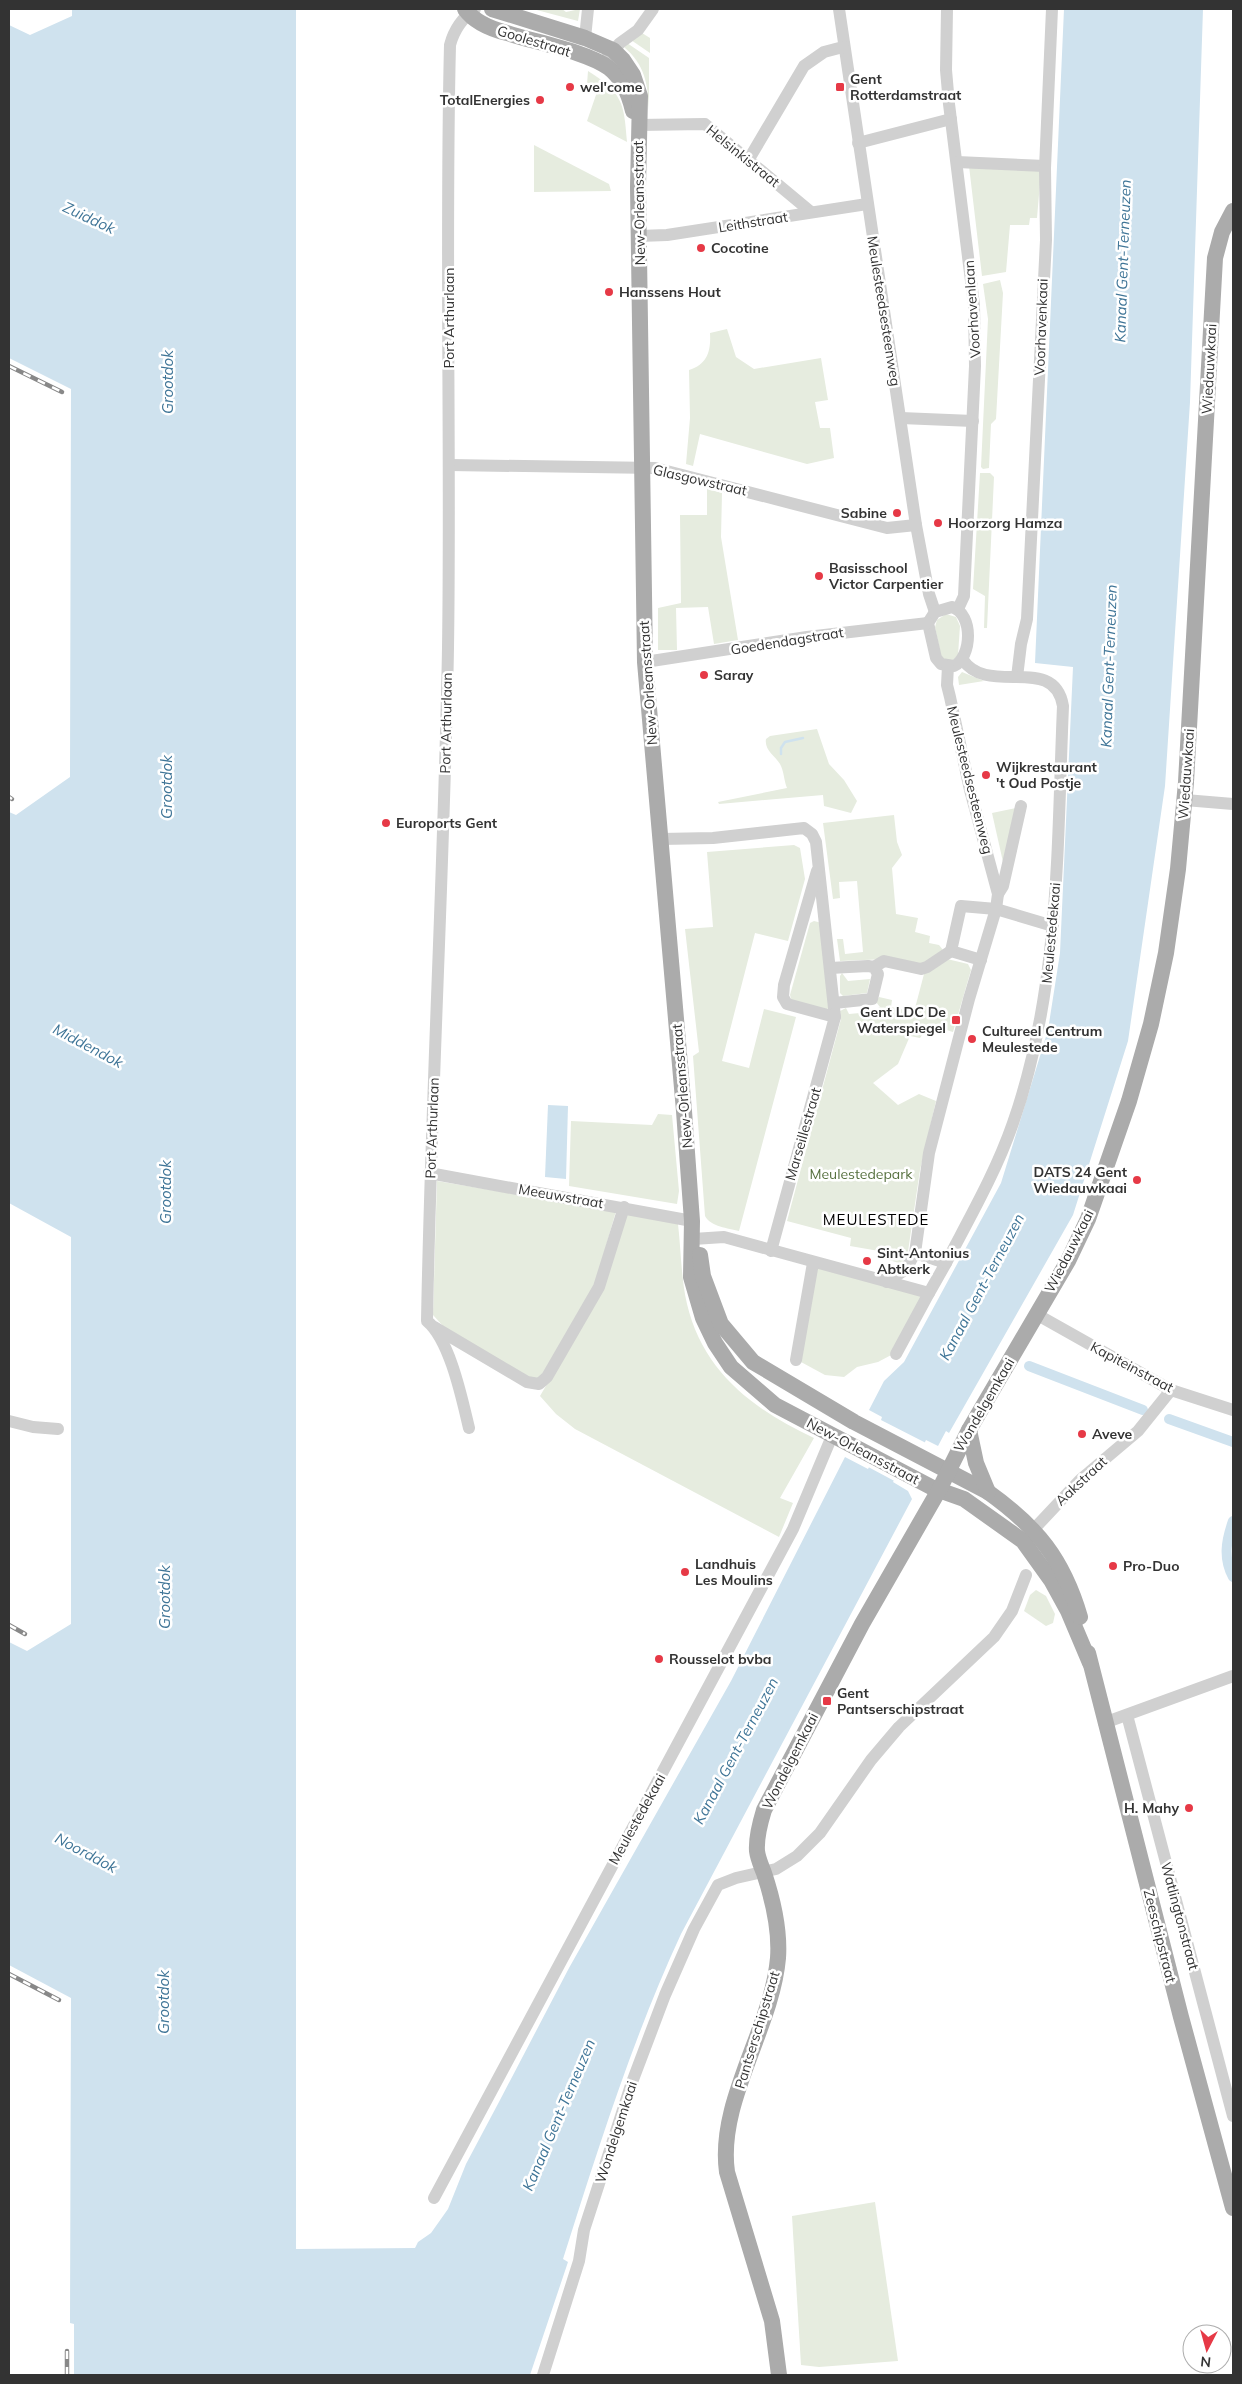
<svg xmlns="http://www.w3.org/2000/svg" width="1242" height="2384" font-family="Mulish,sans-serif">
	<rect width="100%" height="100%" fill="#fff"/>
	<g fill="#e6ecdf">
		<polygon points="533,9 562,9 566,12 580,9 578,21"/>
		<polygon points="642,33 650,38 650,53 631,40"/>
		<path d="M 627,43 L 649,58 L 649,110 C 648,84 645,65 624,47 Z"/>
		<path d="M 588,71 C 623,93 624,103 627,142 L 587,121 L 597,92 L 587,84 Z"/>
		<polygon points="534,145 609,184 611,191 534,192"/>
		<polygon points="969,166 1041,171 1037,218 1030,218 1029,225 1010,225 1006,272 982,276"/>
		<polygon points="1000,280 1003,293 996,419 991,424 989,468 983,469 981,467 988,319 983,284"/>
		<path d="M 727,329 L 736,357 L 754,369 L 821,358 L 828,400 L 815,402 L 820,428 L 830,428 L 834,458 L 807,464 L 700,434 L 693,466 L 686,464 L 690,418 L 689,370 C 708,364 711,350 710,333 Z"/>
		<polygon points="980,473 990,473 994,477 987,628 984,628 985,596 973,589"/>
		<polygon points="707,489 722,493 721,537 738,640 714,644 708,607 676,608 677,650 658,650 658,608 681,603 680,515 707,515"/>
		<polygon points="946,614 956,617 960,626 958,655 952,661 944,659 941,656 935,627 937,620"/>
		<polygon points="962,672 984,681 959,685 958,677"/>
		<path d="M 817,729 L 829,764 L 844,780 L 857,801 L 851,813 L 824,806 L 823,795 L 719,804 L 718,802 L 787,788 C 784,781 784,771 780,764 C 775,756 764,750 766,739 L 770,736 Z"/>
		<polygon points="1016,808 1003,862 992,813"/>
		<polygon points="894,815 897,842 902,855 892,868 896,914 918,918 915,932 930,936 929,943 939,945 943,950 921,967 888,959 840,961 837,939 843,939 845,954 863,952 857,881 839,882 840,898 833,899 823,823"/>
		<path d="M 794,845 L 800,848 L 805,879 L 788,941 L 755,933 L 722,1061 L 749,1068 L 764,1009 L 796,1017 L 739,1231 C 728,1228 711,1227 705,1216 L 693,1056 L 699,1052 L 685,929 L 713,927 L 707,852 Z"/>
		<polygon points="814,921 822,923 829,1008 823,1011 792,1002 790,995 810,923"/>
		<polygon points="947,959 968,964 971,970 953,1032 929,1025 920,1038 910,1036 898,1064 873,1083 898,1105 919,1094 936,1101 920,1170 906,1265 878,1257 879,1251 850,1246 851,1238 787,1221 841,1019 840,1011 846,1008 849,1014 871,1012 880,1007 876,1002 879,997 892,1000 891,1007 914,1012 924,974"/>
		<polygon points="842,973 848,981 870,979 867,993 843,996 840,993 840,976"/>
		<polygon points="658,1114 672,1115 679,1191 677,1204 569,1186 571,1121 652,1125"/>
		<polygon points="437,1181 616,1211 594,1288 540,1378 531,1379 443,1326 433,1315"/>
		<path d="M 627,1213 L 678,1224 C 681,1250 681,1278 687,1304 C 703,1372 754,1410 814,1438 L 780,1498 L 793,1503 L 779,1537 L 575,1429 L 556,1414 L 540,1396 L 603,1288 Z"/>
		<polygon points="817,1267 922,1295 895,1353 878,1362 857,1367 844,1377 825,1375 801,1362"/>
		<polygon points="1036,1590 1046,1596 1055,1614 1053,1623 1046,1626 1024,1611 1030,1595"/>
		<polygon points="875,2202 898,2361 819,2367 801,2365 792,2216"/>
	</g>
	<g fill="#cfe2ee">
		<path d="M 72,9 L 296,9 L 296,2249 L 415,2248 L 418,2242 L 431,2233 L 448,2209 L 466,2164 L 500,2100 L 569,1968 L 731,1681 L 845,1457 L 868,1469 L 890,1428 L 880,1423 L 882,1417 L 869,1410 L 884,1381 L 904,1362 L 1001,1183 L 1048,1030 L 1060,953 L 1073,667 L 1035,663 L 1064,9 L 1203,9 L 1190,402 L 1165,786 L 1128,1041 L 1073,1215 L 949,1433 L 946,1431 L 938,1446 L 926,1440 L 923,1446 L 915,1441 L 893,1482 L 908,1491 L 912,1499 L 681,1934 C 632,2040 598,2149 563,2259 L 568,2262 L 530,2375 L 74,2375 L 74,2324 L 70,2323 L 71,1998 L 9,1965 L 9,1642 L 27,1651 L 71,1624 L 71,1237 L 9,1203 L 9,812 L 16,815 L 70,777 L 71,389 L 9,358 L 9,25 L 30,35 L 72,16 Z"/>
		<polygon points="548,1105 568,1106 566,1179 545,1177"/>
	</g>
	<polygon fill="#fff" points="879,1419 926,1443 923,1448 916,1445 896,1481 900,1484 844,1454 867,1466 886,1429 878,1424"/>
	<g fill="none" stroke-linecap="round" stroke-linejoin="round">
		<polyline stroke="#cfe2ee" stroke-width="2.5" points="781,754 781,748 785,742 803,738"/>
		<g stroke="#cfe2ee" stroke-width="10">
			<polyline points="1029,1366 1143,1410"/>
			<polyline points="1169,1419 1233,1442"/>
			<path d="M 1233,1521 C 1226,1541 1223,1558 1233,1577"/>
		</g>
		<g stroke="#d0d0d0" stroke-width="12">
			<polyline points="839,9 916,525 929,594 935,612"/>
			<polyline points="947,9 946,70 949,104 974,305 975,366 964,596 958,609"/>
			<polyline points="585,38 588,9"/>
			<polyline points="602,64 620,43 638,30 653,9"/>
			<polyline points="638,125 705,124 811,212"/>
			<polyline points="858,143 951,119"/>
			<polyline points="749,159 804,66 824,52 843,47"/>
			<polyline points="957,162 1045,166"/>
			<polyline points="639,236 667,235 867,204"/>
			<polyline points="901,418 973,421"/>
			<polyline points="450,465 655,468 887,528 916,525"/>
			<path d="M 952,607 C 974,614 972,657 954,666 L 941,664 L 936,658 L 928,623 L 935,612 Z"/>
			<polyline points="645,662 807,637 928,623"/>
			<polyline points="1017,677 1021,644 1027,619 1046,240 1045,168 1052,9"/>
			<polyline points="1185,800 1233,804"/>
			<polyline points="661,839 713,838 804,828 812,834 816,842 835,1017 771,1251"/>
			<polyline points="817,871 784,985 783,997 787,1004 835,1017"/>
			<polyline points="998,894 1003,886 1021,806"/>
			<polyline points="981,960 951,951 961,906 996,909 1053,926"/>
			<polyline points="874,967 884,961 921,969 927,967 951,951"/>
			<polyline points="830,968 868,966 874,967 878,974 872,999 834,1003"/>
			<polyline points="429,1173 692,1221"/>
			<polyline points="693,1239 724,1237 929,1293 946,1263 915,1253"/>
			<path d="M 946,1263 C 970,1217 996,1172 1013,1123 C 1060,989 1057,846 1063,706 C 1054,653 988,697 963,660"/>
			<polyline points="887,1282 906,1269 915,1253 929,1153 969,999 996,909 998,894 970,790 950,697 947,685 948,666"/>
			<polyline points="1036,1314 1171,1390 1233,1410"/>
			<polyline points="434,1327 527,1382 539,1384 547,1377 599,1287 624,1207"/>
			<polyline points="896,1354 929,1293"/>
			<polyline points="796,1360 813,1263"/>
			<polyline points="9,1421 33,1427 58,1429"/>
			<path d="M 469,1428 C 462,1399 450,1340 427,1321 C 431,1097 444,872 448,648 C 451,447 445,246 450,45 C 454,30 462,18 475,9"/>
			<polyline points="1033,1530 1080,1480 1138,1431 1171,1390"/>
			<polyline points="1127,1715 1233,2116"/>
			<polyline points="1104,1723 1233,1676"/>
			<polyline points="434,2198 793,1529 832,1436"/>
			<polyline points="543,2375 579,2261 584,2230 631,2085 665,1995 694,1929 718,1885 736,1878 776,1869 797,1856 820,1833 871,1760 899,1727 994,1637 1012,1611 1026,1575"/>
		</g>
		<g stroke="#ababab" stroke-width="16">
			<path d="M 465,9 C 475,23 491,29 507,33 C 534,42 588,52 609,68 C 623,79 629,94 633,111"/>
			<polyline points="492,9 585,38 613,50 623,60 633,75 640,96 638,187 645,662 684,1111 692,1221 691,1277 703,1318 715,1343 731,1367 775,1405 933,1488 964,1499 1023,1541 1051,1580 1068,1611 1090,1663"/>
			<path d="M 700,1255 L 703,1276 L 721,1324 L 753,1362 L 854,1422 L 988,1492 C 1037,1527 1063,1559 1080,1617"/>
			<polyline points="969,1430 976,1463 988,1492"/>
			<polyline points="1088,1653 1181,2017 1233,2208"/>
			<path d="M 779,2375 L 772,2321 L 727,2172 C 717,2102 772,2028 778,1958 C 780,1930 773,1900 764,1873 C 761,1865 758,1859 757,1851 C 756,1837 760,1823 764,1810 L 862,1624 L 939,1490 L 969,1430 L 1068,1261 L 1088,1219 L 1129,1101 L 1151,1024 L 1166,953 L 1178,869 L 1186,782 L 1215,258 L 1222,232 L 1233,211"/>
		</g>
		<g stroke="#888" stroke-width="4.5">
			<g id="rail">
				<polyline points="9,366 62,392"/>
				<polyline points="9,797 12,799"/>
				<polyline points="9,1625 25,1634"/>
				<polyline points="9,1974 59,2000"/>
				<polyline points="67,2351 67,2375"/>
			</g>
		</g>
		<use href="#rail" stroke="#fff" stroke-width="2.5" stroke-dasharray="8" stroke-linecap="butt"/>
	</g>
	<g fill="#e63946" stroke="#fff" stroke-width="2">
		<circle cx="570" cy="87" r="5"/>
		<rect x="835" y="82" width="10" height="10" rx="2.5"/>
		<circle cx="540" cy="100" r="5"/>
		<circle cx="701" cy="248" r="5"/>
		<circle cx="609" cy="292" r="5"/>
		<circle cx="897" cy="513" r="5"/>
		<circle cx="938" cy="523" r="5"/>
		<circle cx="819" cy="576" r="5"/>
		<circle cx="704" cy="675" r="5"/>
		<circle cx="986" cy="775" r="5"/>
		<circle cx="386" cy="823" r="5"/>
		<rect x="951" y="1015" width="10" height="10" rx="2.5"/>
		<circle cx="972" cy="1039" r="5"/>
		<circle cx="1137" cy="1180" r="5"/>
		<circle cx="867" cy="1261" r="5"/>
		<circle cx="1082" cy="1434" r="5"/>
		<circle cx="1113" cy="1566" r="5"/>
		<circle cx="685" cy="1572" r="5"/>
		<circle cx="659" cy="1659" r="5"/>
		<rect x="822" y="1696" width="10" height="10" rx="2.5"/>
		<circle cx="1189" cy="1808" r="5"/>
	</g>
	<g text-anchor="middle" stroke-width="5" stroke-linejoin="round" paint-order="stroke">
		<g font-size="14" fill="#333" stroke="#fff">
			<text transform="translate(534 41) rotate(17)" y="5">Goolestraat</text>
			<text transform="translate(743 156) rotate(39)" y="5">Helsinkistraat</text>
			<text transform="translate(639 203) rotate(-91)" y="5">New-Orleansstraat</text>
			<text transform="translate(753 222) rotate(-9)" y="5">Leithstraat</text>
			<text transform="translate(972 309) rotate(-94)" y="5">Voorhavenlaan</text>
			<text transform="translate(884 311) rotate(81)" y="5">Meulesteedsesteenweg</text>
			<text transform="translate(449 318) rotate(-90)" y="5">Port Arthurlaan</text>
			<text transform="translate(1041 327) rotate(-88)" y="5">Voorhavenkaai</text>
			<text transform="translate(1209 369) rotate(-87)" y="5">Wiedauwkaai</text>
			<text transform="translate(700 480) rotate(13)" y="5">Glasgowstraat</text>
			<text transform="translate(787 641) rotate(-9)" y="5">Goedendagstraat</text>
			<text transform="translate(648 683) rotate(-94)" y="5">New-Orleansstraat</text>
			<text transform="translate(446 723) rotate(-89)" y="5">Port Arthurlaan</text>
			<text transform="translate(1186 774) rotate(-86)" y="5">Wiedauwkaai</text>
			<text transform="translate(970 780) rotate(76)" y="5">Meulesteedsesteenweg</text>
			<text transform="translate(1051 933) rotate(-85)" y="5">Meulestedekaai</text>
			<text transform="translate(682 1086) rotate(-95)" y="5">New-Orleansstraat</text>
			<text transform="translate(432 1128) rotate(-88)" y="5">Port Arthurlaan</text>
			<text transform="translate(803 1134) rotate(-74)" y="5">Marseillestraat</text>
			<text transform="translate(561 1196) rotate(10)" y="5">Meeuwstraat</text>
			<text transform="translate(1069 1251) rotate(-63)" y="5">Wiedauwkaai</text>
			<text transform="translate(1132 1367) rotate(28)" y="5">Kapiteinstraat</text>
			<text transform="translate(984 1405) rotate(-60)" y="5">Wondelgemkaai</text>
			<text transform="translate(863 1451) rotate(28)" y="5">New-Orleansstraat</text>
			<text transform="translate(1081 1481) rotate(-43)" y="5">Aakstraat</text>
			<text transform="translate(790 1761) rotate(-63)" y="5">Wondelgemkaai</text>
			<text transform="translate(637 1819) rotate(-61)" y="5">Meulestedekaai</text>
			<text transform="translate(1180 1916) rotate(75)" y="5">Watlingtonstraat</text>
			<text transform="translate(1160 1936) rotate(76)" y="5">Zeeschipstraat</text>
			<text transform="translate(757 2030) rotate(-73)" y="5">Pantserschipstraat</text>
			<text transform="translate(616 2132) rotate(-72)" y="5">Wondelgemkaai</text>
		</g>
		<g font-size="14" font-weight="bold" fill="#333" stroke="#fff" text-anchor="start">
			<text x="850" y="84">Gent<tspan x="850" dy="16">Rotterdamstraat</tspan></text>
			<text x="580" y="92">wel'come</text>
			<text x="530" y="105" text-anchor="end">TotalEnergies</text>
			<text x="711" y="253">Cocotine</text>
			<text x="619" y="297">Hanssens Hout</text>
			<text x="887" y="518" text-anchor="end">Sabine</text>
			<text x="948" y="528">Hoorzorg Hamza</text>
			<text x="829" y="573">Basisschool<tspan x="829" dy="16">Victor Carpentier</tspan></text>
			<text x="714" y="680">Saray</text>
			<text x="996" y="772">Wijkrestaurant<tspan x="996" dy="16">'t Oud Postje</tspan></text>
			<text x="396" y="828">Euroports Gent</text>
			<text x="946" y="1017" text-anchor="end">Gent LDC De<tspan x="946" dy="16">Waterspiegel</tspan></text>
			<text x="982" y="1036">Cultureel Centrum<tspan x="982" dy="16">Meulestede</tspan></text>
			<text x="1127" y="1177" text-anchor="end">DATS 24 Gent<tspan x="1127" dy="16">Wiedauwkaai</tspan></text>
			<text x="877" y="1258">Sint-Antonius<tspan x="877" dy="16">Abtkerk</tspan></text>
			<text x="1092" y="1439">Aveve</text>
			<text x="695" y="1569">Landhuis<tspan x="695" dy="16">Les Moulins</tspan></text>
			<text x="1123" y="1571">Pro-Duo</text>
			<text x="669" y="1664">Rousselot bvba</text>
			<text x="837" y="1698">Gent<tspan x="837" dy="16">Pantserschipstraat</tspan></text>
			<text x="1179" y="1813" text-anchor="end">H. Mahy</text>
		</g>
		<g font-size="14" fill="#56703f" stroke="#fff">
			<text x="861" y="1179">Meulestedepark</text>
		</g>
		<g font-size="15" font-style="italic" fill="#3f7597" stroke="#fff">
			<text transform="translate(89 218) rotate(25)" y="5">Zuiddok</text>
			<text transform="translate(1123 261) rotate(-88)" y="5">Kanaal Gent-Terneuzen</text>
			<text transform="translate(168 382) rotate(-90)" y="5">Grootdok</text>
			<text transform="translate(1109 666) rotate(-88)" y="5">Kanaal Gent-Terneuzen</text>
			<text transform="translate(167 787) rotate(-90)" y="5">Grootdok</text>
			<text transform="translate(88 1046) rotate(28)" y="5">Middendok</text>
			<text transform="translate(166 1192) rotate(-90)" y="5">Grootdok</text>
			<text transform="translate(982 1287) rotate(-62)" y="5">Kanaal Gent-Terneuzen</text>
			<text transform="translate(165 1597) rotate(-90)" y="5">Grootdok</text>
			<text transform="translate(736 1751) rotate(-62)" y="5">Kanaal Gent-Terneuzen</text>
			<text transform="translate(86 1853) rotate(28)" y="5">Noorddok</text>
			<text transform="translate(164 2002) rotate(-90)" y="5">Grootdok</text>
			<text transform="translate(559 2115) rotate(-67)" y="5">Kanaal Gent-Terneuzen</text>
		</g>
		<g font-size="15" letter-spacing="1" fill="#000" stroke="#fff">
			<text x="876" y="1225">MEULESTEDE</text>
		</g>
	</g>
	<rect width="1242" height="2384" fill="none" stroke="#333333" stroke-width="20"/>
	<g transform="translate(1207 2349) rotate(186)"><circle r="24" fill="#ffffff" stroke="#adadad"/>
	<path d="M0-4L9 19L0 12L-9 19Z" fill="#e63946"/>
	<text y="-8" font-size="14" font-weight="bold" text-anchor="middle" fill="#333333">N</text>
	</g>
</svg>
